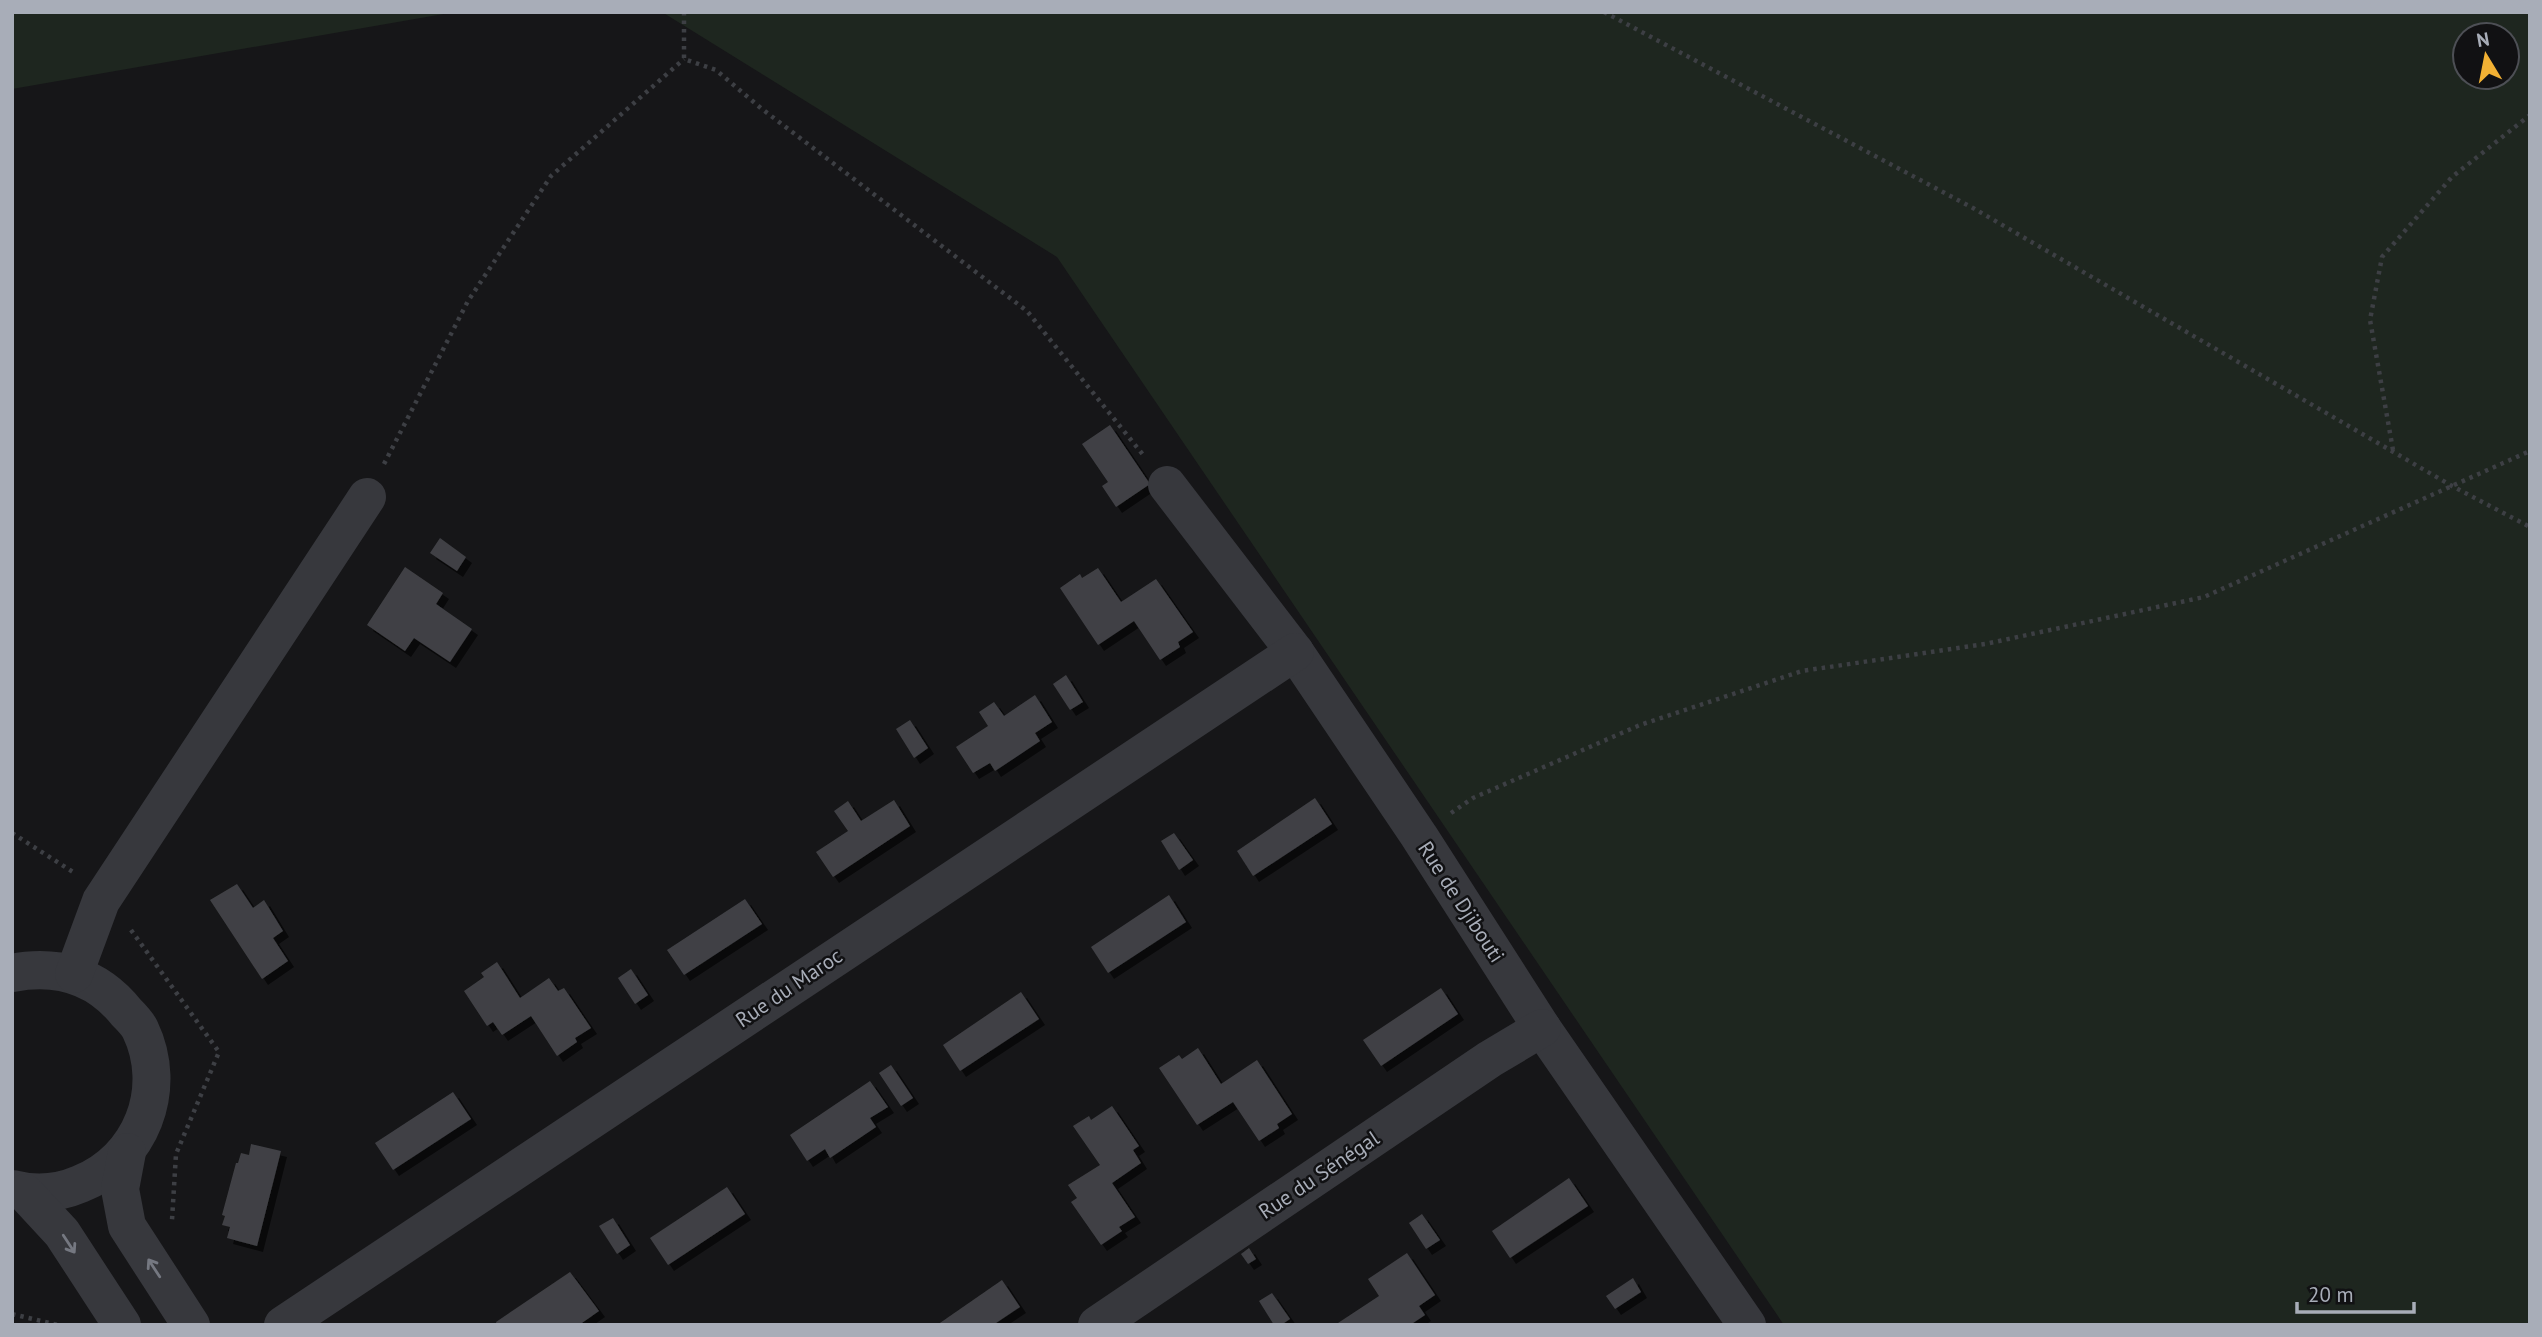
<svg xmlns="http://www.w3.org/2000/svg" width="2542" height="1337" font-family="'PT Sans',sans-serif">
	<defs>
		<filter id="shadow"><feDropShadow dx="6" dy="6" stdDeviation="0" flood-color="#0009"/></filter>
	</defs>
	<rect width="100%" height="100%" fill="#161618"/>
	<g fill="#1e261f" fill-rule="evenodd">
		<polygon points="12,12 455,12 12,89"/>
		<path d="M 662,12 L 2530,12 L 2530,1325 L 1784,1325 L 1057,257 ZM 2465,35 L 2507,35 L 2507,77 L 2465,77 Z"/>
	</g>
	<g fill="#404145" filter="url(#shadow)">
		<polygon points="1110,425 1150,484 1116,507 1102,486 1108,482 1082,444"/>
		<polygon points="440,538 466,557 457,571 430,553"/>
		<polygon points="405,567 443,593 436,604 472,629 450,662 414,638 405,651 367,625"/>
		<polygon points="1098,568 1121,602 1156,579 1193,632 1178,642 1180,647 1160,660 1134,621 1098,645 1060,588 1080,574 1082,578"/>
		<polygon points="1066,675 1083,702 1070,710 1053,684"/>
		<polygon points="1035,695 1052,722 1035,733 1040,741 995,771 990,763 973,773 956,747 988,726 979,712 994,702 1004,716"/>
		<polygon points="910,720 928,748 914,758 896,729"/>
		<polygon points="1315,798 1332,824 1253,876 1237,851"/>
		<polygon points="894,800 910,826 833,877 816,852 848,831 834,811 848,801 861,821"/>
		<polygon points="1174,833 1193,860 1179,870 1161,841"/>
		<polygon points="237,884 253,908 264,900 283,931 273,938 288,961 262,979 210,900"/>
		<polygon points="1169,895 1186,922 1108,973 1091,947"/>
		<polygon points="745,899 762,924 684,975 667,950"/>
		<polygon points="497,962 520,998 549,978 558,991 564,988 591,1028 575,1038 577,1042 557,1056 531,1016 502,1035 493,1022 487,1026 464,991 484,977 481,973"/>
		<polygon points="631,969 648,995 635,1004 618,978"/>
		<polygon points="1441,988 1458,1014 1381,1066 1363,1040"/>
		<polygon points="1021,992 1039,1019 960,1071 943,1045"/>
		<polygon points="1198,1048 1221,1084 1257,1060 1292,1114 1277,1124 1279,1128 1259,1141 1233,1102 1197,1125 1159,1068 1179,1055 1182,1059"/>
		<polygon points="891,1065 913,1098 901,1106 879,1073"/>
		<polygon points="870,1081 888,1107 870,1118 876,1127 830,1158 825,1149 807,1161 790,1135"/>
		<polygon points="453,1092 471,1119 393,1170 375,1143"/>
		<polygon points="1112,1106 1139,1146 1133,1150 1141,1163 1112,1183 1135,1217 1119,1227 1122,1231 1101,1245 1071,1202 1077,1198 1068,1185 1100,1165 1073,1126 1089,1116 1091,1120"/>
		<polygon points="251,1144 281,1151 257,1246 227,1238 230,1227 222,1225 225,1216 222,1215 236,1163 238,1163 241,1153 249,1155"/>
		<polygon points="1569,1178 1588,1206 1510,1258 1492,1231"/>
		<polygon points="727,1187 745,1214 668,1265 650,1238"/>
		<polygon points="1422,1214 1440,1240 1426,1249 1409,1223"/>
		<polygon points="613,1218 630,1245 617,1254 599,1226"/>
		<polygon points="1249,1248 1256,1259 1248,1264 1241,1254"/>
		<polygon points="1407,1253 1435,1295 1419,1306 1425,1315 1410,1325 1339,1325 1338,1323 1379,1296 1368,1279"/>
		<polygon points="570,1272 599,1311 579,1325 497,1325 496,1322"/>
		<polygon points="1633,1278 1641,1292 1615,1309 1606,1296"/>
		<polygon points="1002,1280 1020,1307 993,1325 937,1325"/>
		<polygon points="1272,1293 1290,1319 1281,1325 1274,1325 1259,1301"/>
	</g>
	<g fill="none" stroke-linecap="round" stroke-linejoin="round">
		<g stroke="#3d3f44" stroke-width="4.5" stroke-dasharray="3.5 5" stroke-linecap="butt">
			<polyline points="684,12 684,59 716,70 762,109 1027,311 1144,456"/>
			<polyline points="1604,12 1973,208 2452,486 2530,527"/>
			<polyline points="2393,450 2370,320 2382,257 2452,177 2530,115"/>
			<polyline points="384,464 468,301 551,176 684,59"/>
			<polyline points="1451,813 1473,798 1640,725 1802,671 1985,644 2204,597 2530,451"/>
			<polyline points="12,833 73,872"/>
			<polyline points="131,930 219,1052 176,1154 172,1220"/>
			<polyline points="12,1314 58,1325"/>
		</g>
		<g stroke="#37383d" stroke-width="38">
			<polyline points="1167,485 1295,652 1419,836 1542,1028 1747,1325"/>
			<path d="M 12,973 C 58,964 97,976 126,1012 C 131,1017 137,1023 140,1029 C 169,1089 141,1160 80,1184 C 59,1193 35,1195 12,1189"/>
			<polyline points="74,974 101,901 367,497"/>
			<polyline points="127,1152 120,1189 127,1226 191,1325"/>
			<polyline points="25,1193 62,1233 122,1325"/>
			<polyline points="283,1325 1295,652"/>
			<polyline points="1097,1325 1490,1059 1542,1028"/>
		</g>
	</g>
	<defs><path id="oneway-shaft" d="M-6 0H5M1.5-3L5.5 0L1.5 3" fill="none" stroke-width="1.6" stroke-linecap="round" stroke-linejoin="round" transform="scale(1.75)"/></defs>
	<g stroke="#757881">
		<use href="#oneway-shaft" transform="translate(69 1244) rotate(57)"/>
		<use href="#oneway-shaft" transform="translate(154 1268) rotate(-123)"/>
	</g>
	<g text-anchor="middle" stroke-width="5" stroke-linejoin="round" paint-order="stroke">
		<g font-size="21" fill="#a8adb8" stroke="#111113">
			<text transform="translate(1461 902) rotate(57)" y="7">Rue de Djibouti</text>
			<text transform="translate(789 988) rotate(-34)" y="7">Rue du Maroc</text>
			<text transform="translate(1319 1175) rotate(-34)" y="7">Rue du Sénégal</text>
		</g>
	</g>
	<rect width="2542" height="1337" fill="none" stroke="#a8adb8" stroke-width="28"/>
	<g transform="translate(2486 56) rotate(350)"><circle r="33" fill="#111113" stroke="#4d4f55" stroke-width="2"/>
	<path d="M0-5L12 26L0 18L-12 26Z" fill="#f2b134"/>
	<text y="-10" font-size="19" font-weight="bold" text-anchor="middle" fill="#a8adb8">N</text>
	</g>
	<path d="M2297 1302v10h117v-10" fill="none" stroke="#a8adb8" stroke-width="3.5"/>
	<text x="2308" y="1302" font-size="21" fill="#a8adb8" stroke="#111113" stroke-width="5" paint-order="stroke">20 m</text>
</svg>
